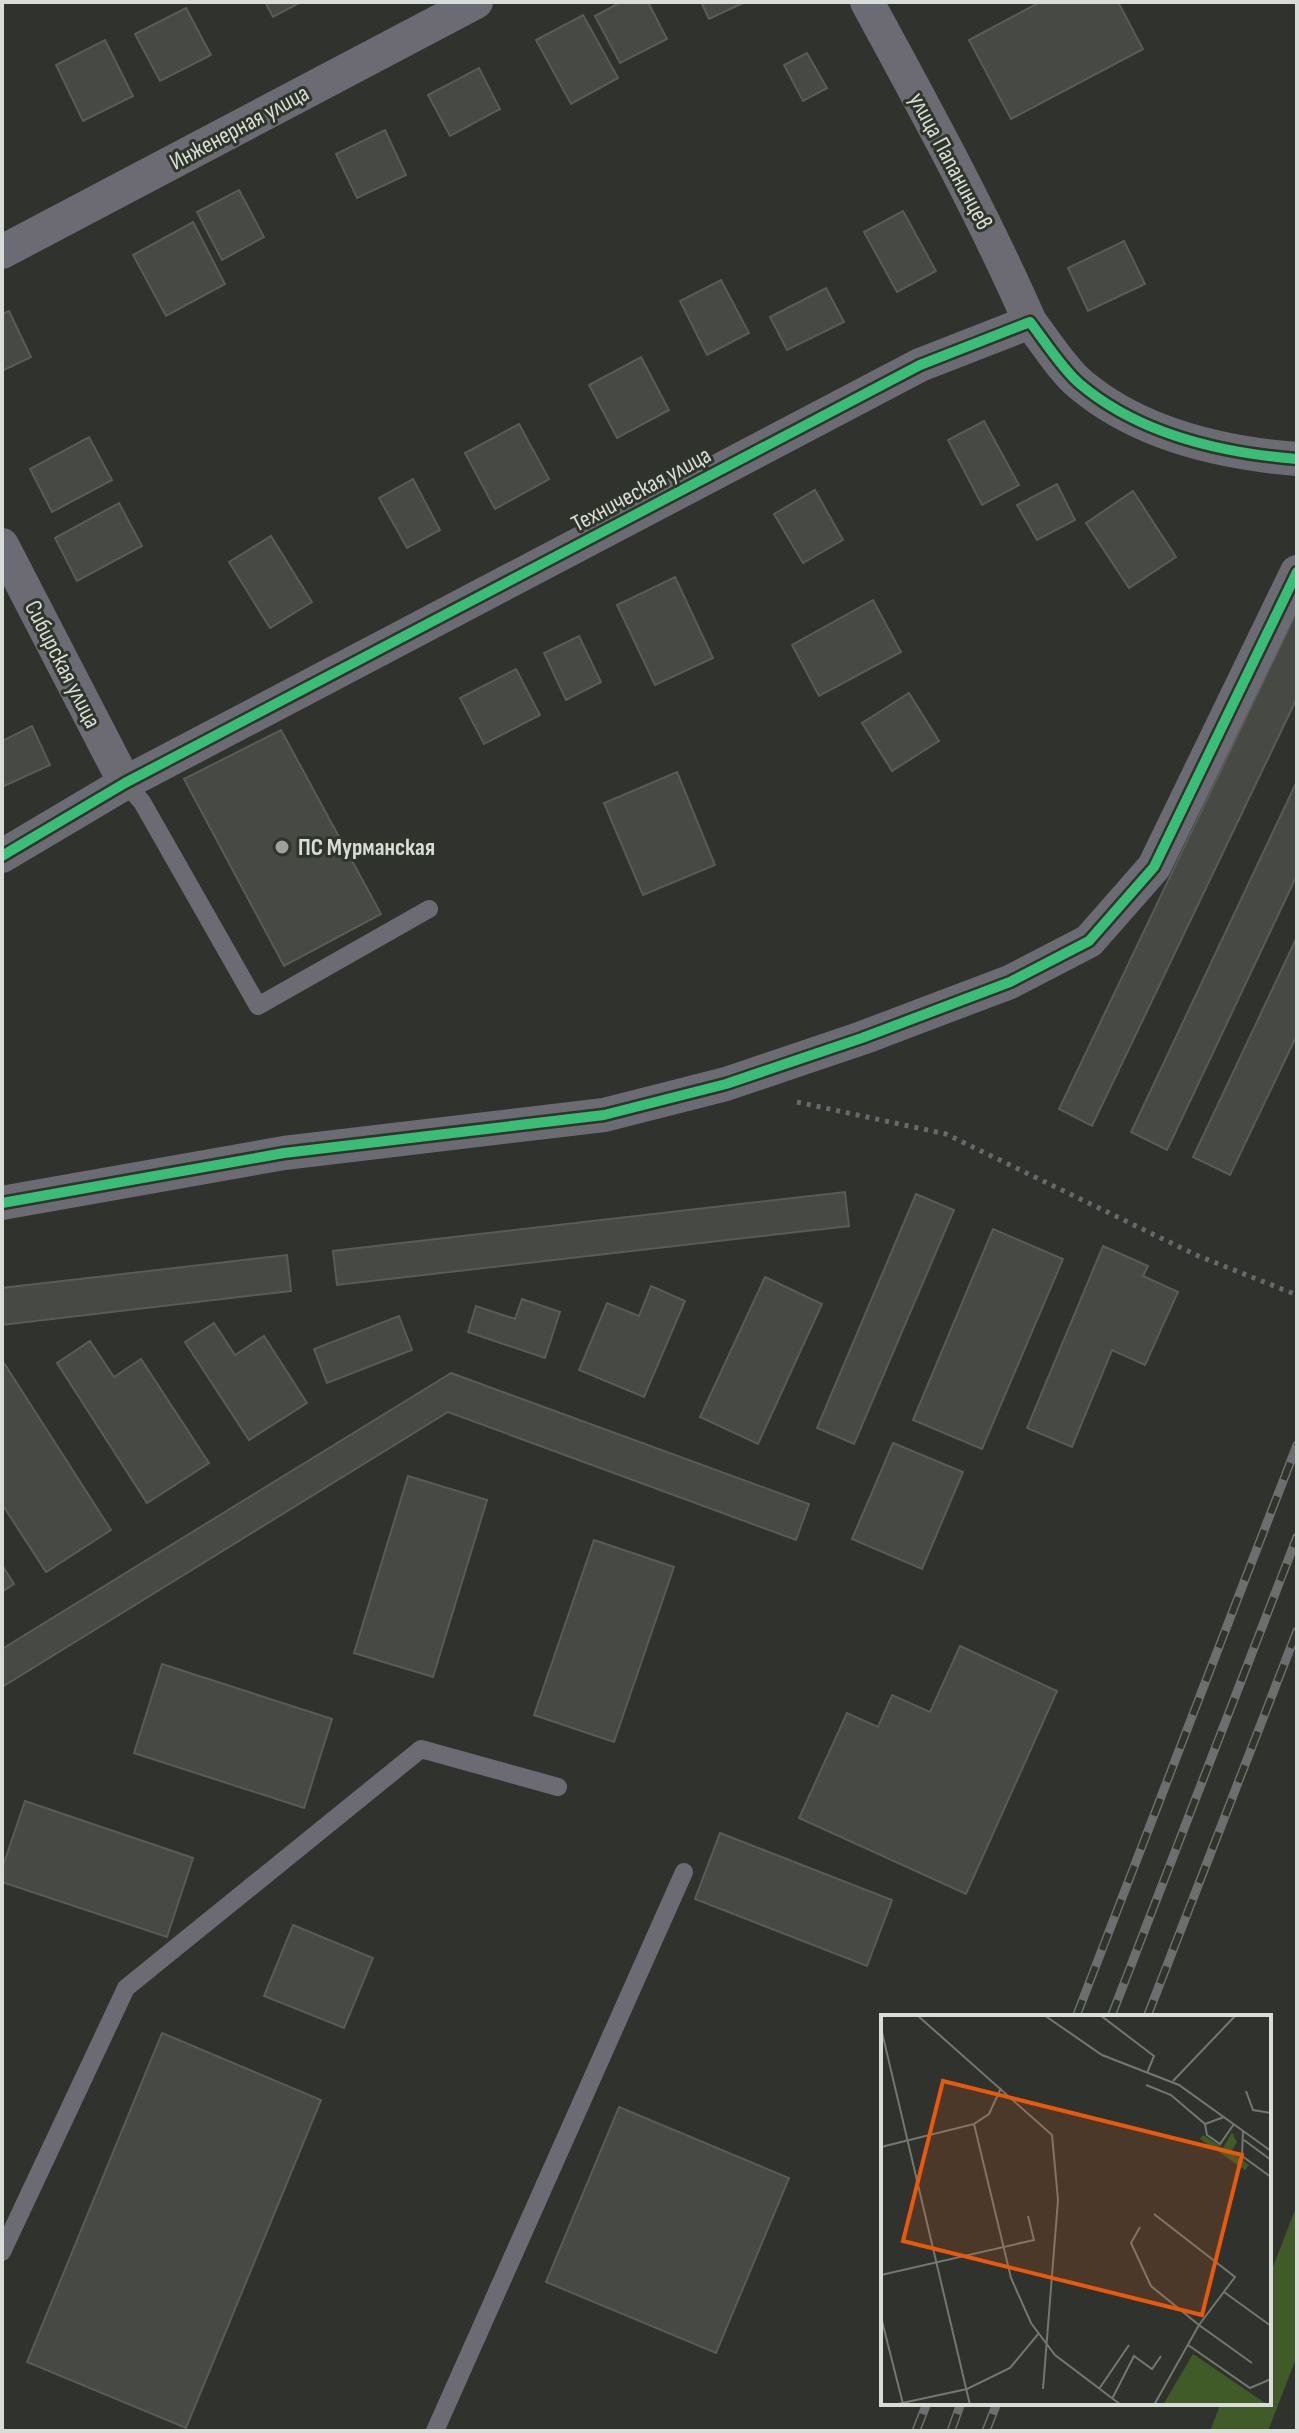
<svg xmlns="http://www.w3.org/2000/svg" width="1299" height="2433" font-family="'Sofia Sans Condensed',sans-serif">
	<rect width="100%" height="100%" fill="#30332d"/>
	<polygon fill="#405b28" points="1297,2205 1297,2356 1268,2431 1210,2431 1221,2403 1269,2403 1269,2277"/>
	<g fill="#474945" stroke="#595b57" stroke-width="2">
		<polygon points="265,2 301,2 273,17"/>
		<polygon points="621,2 648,2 667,39 620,63 595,16"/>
		<polygon points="701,2 745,2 709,19"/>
		<polygon points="1040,2 1118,2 1143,49 1011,119 969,40"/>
		<polygon points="186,8 211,55 160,81 135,34"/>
		<polygon points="583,15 618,78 571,104 536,40"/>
		<polygon points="105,40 133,96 83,121 56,65"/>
		<polygon points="807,53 827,88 803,101 784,65"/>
		<polygon points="479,68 500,109 450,136 428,95"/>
		<polygon points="385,130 406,175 357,198 336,154"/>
		<polygon points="239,190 264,237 222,260 197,212"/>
		<polygon points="903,211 936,271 897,292 864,232"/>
		<polygon points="193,222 225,284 166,316 133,255"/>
		<polygon points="1124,241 1145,284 1088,311 1068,268"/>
		<polygon points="721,280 749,333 707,355 680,301"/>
		<polygon points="826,288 844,322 787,350 770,317"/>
		<polygon points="9,311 31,357 2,371 2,314"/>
		<polygon points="641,357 669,410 617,438 589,385"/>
		<polygon points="984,421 1019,485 982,505 948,440"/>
		<polygon points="519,424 549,479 495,509 465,453"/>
		<polygon points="89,437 112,480 52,512 30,469"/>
		<polygon points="413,479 440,530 407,548 379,498"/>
		<polygon points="1057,484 1075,520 1037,540 1017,505"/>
		<polygon points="815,490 843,540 803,563 774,514"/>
		<polygon points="1133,491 1176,557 1129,588 1086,523"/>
		<polygon points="119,503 142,546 77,581 55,538"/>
		<polygon points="271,536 312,602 270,628 229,562"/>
		<polygon points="675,577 713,658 655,685 617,605"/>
		<polygon points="873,600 901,652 819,696 792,645"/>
		<polygon points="1297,611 1297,698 1092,1126 1059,1109"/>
		<polygon points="579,636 601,682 566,700 544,653"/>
		<polygon points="516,669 540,715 484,744 460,698"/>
		<polygon points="909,693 939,741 892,771 862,723"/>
		<polygon points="32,726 50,765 2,787 2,741"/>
		<polygon points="281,730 381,914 284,966 184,779"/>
		<polygon points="677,772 715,865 643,895 604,803"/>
		<polygon points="1297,781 1297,875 1167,1150 1131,1132"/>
		<polygon points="1297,937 1297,1035 1230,1175 1193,1157"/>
		<polygon points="845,1192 849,1226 337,1285 333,1251"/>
		<polygon points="916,1194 954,1210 854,1444 817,1428"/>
		<polygon points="993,1229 1063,1259 982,1449 913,1420"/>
		<polygon points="1103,1246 1148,1266 1143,1276 1178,1292 1145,1365 1112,1350 1072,1447 1027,1428"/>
		<polygon points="287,1255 291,1291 2,1325 2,1288"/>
		<polygon points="765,1277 822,1304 758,1444 700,1417"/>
		<polygon points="651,1286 685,1301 644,1397 579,1370 607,1303 639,1316"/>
		<polygon points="522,1299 560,1312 545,1358 468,1332 476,1306 515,1319"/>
		<polygon points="399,1316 412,1350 327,1383 314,1349"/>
		<polygon points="214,1323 235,1355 264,1336 307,1403 249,1440 185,1342"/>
		<polygon points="90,1341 114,1377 141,1359 209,1463 147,1503 57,1363"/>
		<polygon points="4,1363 111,1530 46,1572 2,1504 2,1364"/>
		<polygon points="451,1373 809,1504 796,1540 448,1412 2,1687 2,1649"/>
		<polygon points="893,1443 963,1472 922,1569 852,1539"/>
		<polygon points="408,1476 487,1500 433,1677 354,1653"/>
		<polygon points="594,1540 674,1567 614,1742 534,1715"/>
		<polygon points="2,1565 14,1584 2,1592"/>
		<polygon points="960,1646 1057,1691 966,1894 799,1818 847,1713 878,1727 892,1695 930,1712"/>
		<polygon points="162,1664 332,1719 304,1808 134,1753"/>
		<polygon points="25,1801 193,1858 167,1937 2,1882 2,1869"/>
		<polygon points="720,1833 892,1900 867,1966 695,1899"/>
		<polygon points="293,1925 373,1958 344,2028 264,1996"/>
		<polygon points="162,2033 321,2100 186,2428 27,2362"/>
		<polygon points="619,2107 789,2178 716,2353 546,2282"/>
	</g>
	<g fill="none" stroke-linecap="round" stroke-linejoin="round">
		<polyline stroke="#68696d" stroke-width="5" stroke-dasharray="4 6" stroke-linecap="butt" points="797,1102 946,1134 1196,1255 1297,1295"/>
		<g stroke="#6c6b74" stroke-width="18">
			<polyline points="125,783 142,802 258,1006 429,909"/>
			<polyline points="2,2252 126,1988 421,1749 558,1787"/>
			<polyline points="435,2431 684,1872"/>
		</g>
		<g stroke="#6c6b74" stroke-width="34">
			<path d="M 867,2 C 924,107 982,212 1030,322"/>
			<polyline points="2,252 476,2"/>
			<polyline points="2,545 125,783"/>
			<path d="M 2,856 L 125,783 L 920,365 L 1030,322 C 1044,340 1063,370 1080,384 C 1139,434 1221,453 1297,459"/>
			<polyline points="2,1203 284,1153 604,1115 726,1084 862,1038 1010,982 1089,941 1154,867 1297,572"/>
		</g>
		<g stroke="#6c6e6f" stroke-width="9">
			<g id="rail">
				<polyline points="1076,2017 1297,1445"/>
				<polyline points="1111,2017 1297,1537"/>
				<polyline points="1147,2017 1297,1631"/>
				<polyline points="916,2431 927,2403"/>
				<polyline points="951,2431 961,2403"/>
				<polyline points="986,2431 997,2403"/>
			</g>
		</g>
		<use href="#rail" stroke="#30352b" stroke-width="6" stroke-dasharray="18" stroke-linecap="butt"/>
		<g stroke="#30352b" stroke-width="15">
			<g id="cycleway">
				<path d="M 2,856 L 125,783 L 920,365 L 1030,322 C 1044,340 1063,370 1080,384 C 1139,434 1221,453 1297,459"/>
				<polyline points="2,1203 284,1153 604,1115 726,1084 862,1038 1010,982 1089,941 1154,867 1297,572"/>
			</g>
		</g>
		<use href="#cycleway" stroke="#3abd76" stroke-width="10"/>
	</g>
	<circle fill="#9ea29c" stroke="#30352b" stroke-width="3" cx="282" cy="847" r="8"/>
	<g text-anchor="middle" stroke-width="6" stroke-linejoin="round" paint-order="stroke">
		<g font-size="24" fill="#d9ddd7" stroke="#30352b">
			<text transform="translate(239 127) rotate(-28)" y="8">Инженерная улица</text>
			<text transform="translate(951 161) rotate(62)" y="8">улица Папанинцев</text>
			<text transform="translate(641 489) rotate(-28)" y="8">Техническая улица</text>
			<text transform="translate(63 664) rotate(63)" y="8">Сибирская улица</text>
		</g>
		<g font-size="24" font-weight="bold" fill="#d9ddd7" stroke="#30352b" text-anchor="start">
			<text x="298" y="855">ПС Мурманская</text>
		</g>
	</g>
	<g transform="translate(881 2015)">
		<rect width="390" height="390" fill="#30332d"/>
		<path d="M 351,117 L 356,127 L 350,137 L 368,150 L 364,155 L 319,124 L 322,120 L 342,133 ZM 312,339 L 387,390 L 282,390 Z" fill="#405b28"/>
		<path fill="none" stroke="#747771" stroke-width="2" d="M 36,0 L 171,120 L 177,185 L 162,374M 163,0 L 221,40 L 298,70 L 390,136M 219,0 L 273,41 L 266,58M 0,13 L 89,390M 292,66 L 355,0M 265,70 L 290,80 L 324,109 L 343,102M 120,73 L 108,99 L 93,109 L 130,263 L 150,308 L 174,340 L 240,390M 365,76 L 372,95 L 390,98M 324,109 L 326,120 L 339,129 L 353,109M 362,116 L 361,141 L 390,162M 363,125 L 390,145M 0,132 L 93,109M 273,199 L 354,262 L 318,310 L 371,348M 259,212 L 250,228 L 270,271 L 318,310 L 273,390M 0,260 L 153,225 L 147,201M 343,277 L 390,311M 0,302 L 22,389M 307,330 L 369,373 L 390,364M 218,374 L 248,330M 231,384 L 253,341 L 271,354 L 280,341M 12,390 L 86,374 L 129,353 L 158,318"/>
		<path fill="#e8590c" fill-opacity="0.15" stroke="#e8590c" stroke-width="4" d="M 62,66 L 361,140 L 321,300 L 22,226 Z"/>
		<rect width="390" height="390" fill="none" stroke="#d9ddd7" stroke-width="4"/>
	</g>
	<rect width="1299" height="2433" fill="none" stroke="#d9ddd7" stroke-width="8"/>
</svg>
